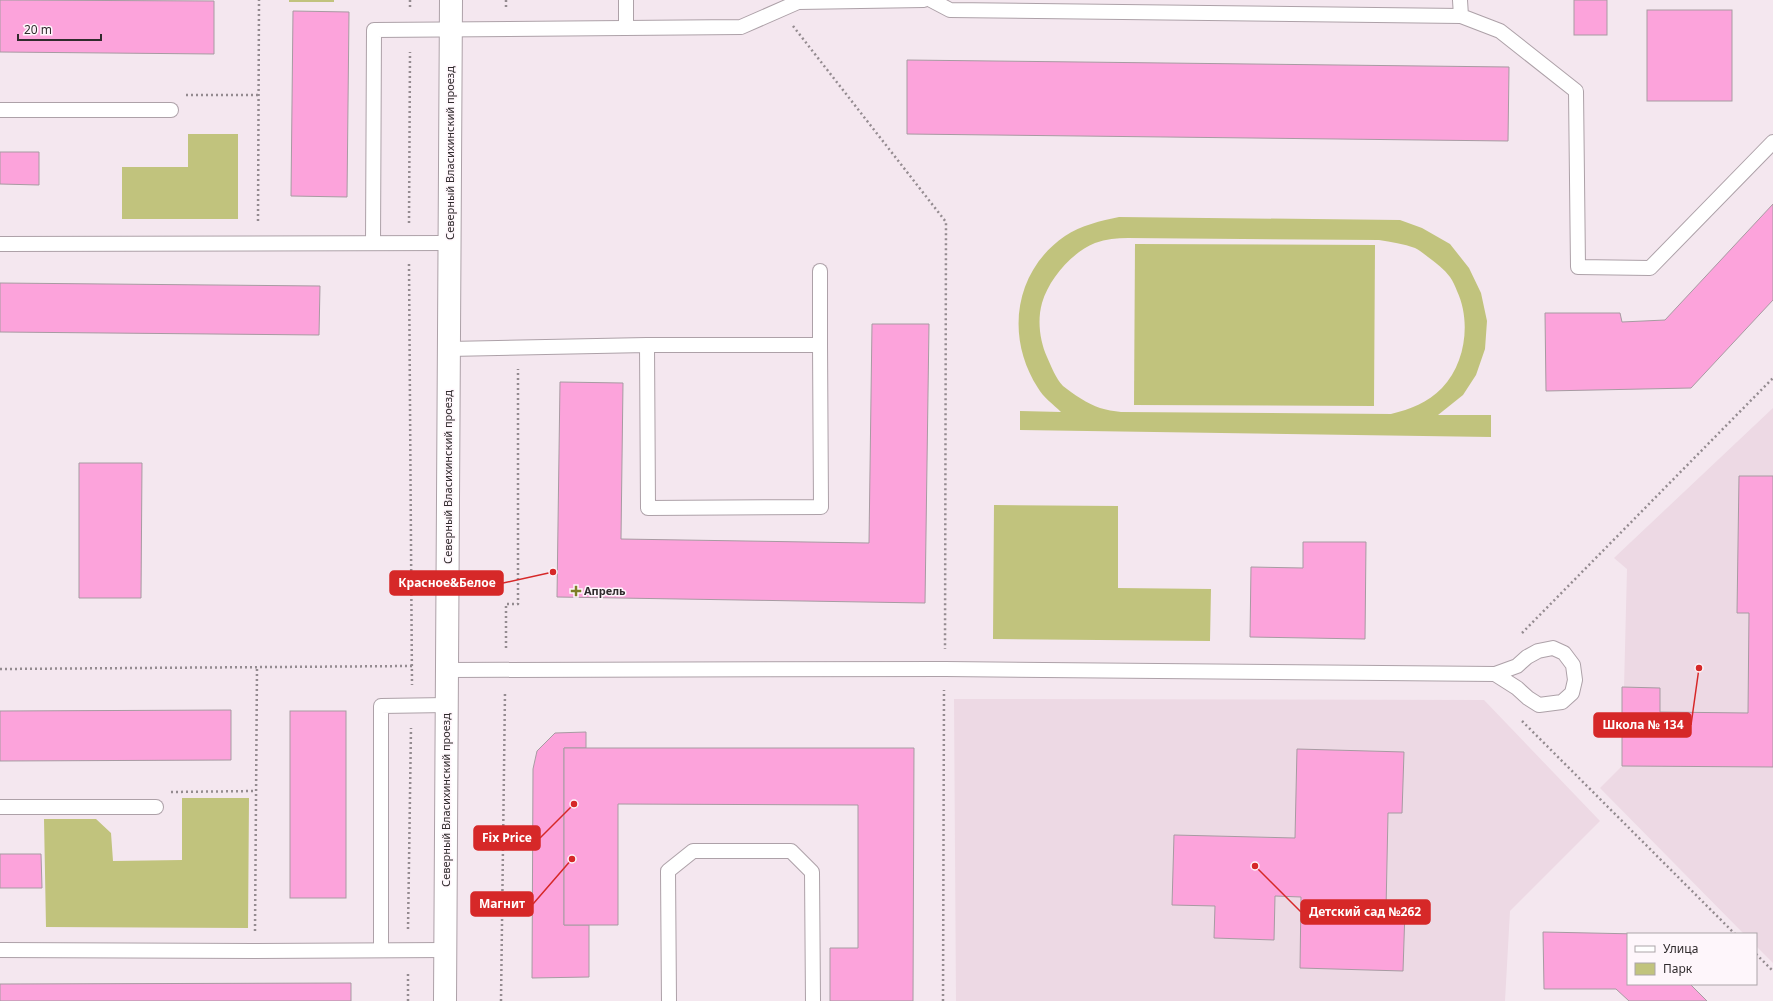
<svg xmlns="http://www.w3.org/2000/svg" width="1773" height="1001" font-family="'Noto Sans',sans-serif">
	<rect width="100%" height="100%" fill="#f4e7ef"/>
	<g fill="#edd9e4">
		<polygon points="1773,408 1773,963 1756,946 1756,934 1744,934 1600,788 1622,766 1627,569 1614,558"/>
		<polygon points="954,699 1484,700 1600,821 1510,911 1505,1001 956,1001"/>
	</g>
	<g fill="#c1c37d" fill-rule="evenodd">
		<rect x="289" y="0" width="45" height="2"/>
		<polygon points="188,134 238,134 238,219 122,219 122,167 188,167"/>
		<path d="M 1119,217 L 1400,220 L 1422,228 L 1450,244 L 1469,268 L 1481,293 L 1487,321 L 1485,349 L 1476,375 L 1463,395 L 1438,415 L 1491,415 L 1491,437 L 1020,430 L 1020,411 L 1061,412 C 1053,404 1043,397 1038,388 C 1005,337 1014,271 1065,236 C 1081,225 1101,221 1119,217 ZM 1128,238 L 1379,240 C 1391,242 1404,244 1415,248 C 1419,250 1424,254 1428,257 C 1436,263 1444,269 1450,277 C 1453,281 1455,286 1457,291 C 1471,321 1466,363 1442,388 C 1427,403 1411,409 1391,414 L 1121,412 C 1114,411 1106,410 1100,408 C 1088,404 1073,394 1063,386 C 1056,379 1051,366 1047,357 C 1040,341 1037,321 1042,303 C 1049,279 1071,253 1095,243 C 1106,239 1117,238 1128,238 Z"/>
		<polygon points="1135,244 1375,245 1374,406 1134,405"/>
		<polygon points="994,505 1118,506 1118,588 1211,589 1210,641 993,639"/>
		<polygon points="182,798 249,798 248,928 46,927 44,819 96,819 111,833 113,861 182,860"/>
	</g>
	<g fill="#fca3db" stroke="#a79ba2">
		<polygon points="0,0 214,1 214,54 0,52"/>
		<rect x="1574" y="0" width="33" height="35"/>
		<rect x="1647" y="10" width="85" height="91"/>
		<polygon points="293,11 349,12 347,197 291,196"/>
		<polygon points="907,60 1509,67 1508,141 907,134"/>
		<polygon points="0,152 39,152 39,185 0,184"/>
		<polygon points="1773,204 1773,300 1691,388 1546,391 1545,313 1620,313 1622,322 1665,320"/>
		<polygon points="0,283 320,286 319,335 0,332"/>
		<polygon points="872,324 929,324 925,603 557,597 560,382 623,383 621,539 869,543"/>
		<polygon points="79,463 142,463 141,598 79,598"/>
		<polygon points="1739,476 1773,476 1773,767 1622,766 1622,687 1660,688 1660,712 1748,713 1749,613 1737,613"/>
		<polygon points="1303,542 1366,542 1365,639 1250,637 1251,567 1303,568"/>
		<polygon points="231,710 231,760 0,761 0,711"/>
		<rect x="290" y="711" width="56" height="187"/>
		<polygon points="586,732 586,748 564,748 564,925 589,925 589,977 532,978 533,769 537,751 555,733"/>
		<polygon points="564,748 914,748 913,1001 830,1001 830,948 858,948 858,805 618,804 618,925 564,925"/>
		<polygon points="1297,749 1404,752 1402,813 1388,813 1386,910 1405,910 1403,971 1300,968 1301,897 1275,896 1274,940 1214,938 1215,906 1172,905 1174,835 1295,838"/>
		<polygon points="0,854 41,854 42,888 0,888"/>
		<polygon points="1543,932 1638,934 1628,934 1628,984 1690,984 1707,1001 1629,1001 1616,989 1544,989"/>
		<polygon points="351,983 351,1001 0,1001 0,984"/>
	</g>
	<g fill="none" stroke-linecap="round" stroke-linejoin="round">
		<g stroke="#ada1a8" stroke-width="16">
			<g id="service">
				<polyline points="931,0 950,10 1461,16"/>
				<polyline points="1460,0 1461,16 1500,31 1576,91 1578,267 1650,268 1773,142"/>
				<polyline points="626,28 626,0"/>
				<polyline points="0,110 171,110"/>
				<polyline points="373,243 374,30 741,27 798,2 924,0"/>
				<polyline points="0,244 449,243"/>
				<polyline points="820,271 820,345"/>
				<polyline points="449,349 647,345 820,345 821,507 648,508 647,345"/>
				<polygon points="1553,648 1564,653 1573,665 1575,680 1572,693 1562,702 1539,705 1528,698 1517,688 1495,674 1517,666 1527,657 1538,651"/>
				<polyline points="447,670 945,669 1495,674"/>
				<polyline points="0,807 156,807"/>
				<polyline points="0,950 255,951 446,950"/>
				<polyline points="381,950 381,706 447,705"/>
				<polyline points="669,1001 668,871 693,851 791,851 812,872 813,1001"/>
			</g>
		</g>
		<g stroke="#ada1a8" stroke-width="24">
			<polyline id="minor" points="445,1001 451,0"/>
		</g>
		<g stroke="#948b90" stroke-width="2.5" stroke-dasharray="2 3" stroke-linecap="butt">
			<polyline points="410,0 410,9"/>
			<polyline points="506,0 506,7"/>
			<polyline points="793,26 946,222 945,649"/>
			<polyline points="186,95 259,95"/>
			<polyline points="258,221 259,0"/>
			<polyline points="409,223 410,52"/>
			<polyline points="409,264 412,685"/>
			<polyline points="1522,633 1773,378"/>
			<polyline points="506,648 506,604 518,604 518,369"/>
			<polyline points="0,669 412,666"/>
			<polyline points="1522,721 1735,934"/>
			<polyline points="171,792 256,791"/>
			<polyline points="408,929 411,728"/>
			<polyline points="255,931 257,667"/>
			<polyline points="1756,954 1773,971"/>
			<polyline points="408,1001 408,972"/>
			<polyline points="501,1001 505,692"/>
			<polyline points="943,1001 944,690"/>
		</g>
		<use href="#service" stroke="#fff" stroke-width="14"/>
		<use href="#minor" stroke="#fff" stroke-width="22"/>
	</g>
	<path fill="#7e7e27" stroke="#fef6fb" stroke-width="1.5" d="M574 585h4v4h4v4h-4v4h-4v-4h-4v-4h4z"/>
	<g text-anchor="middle" stroke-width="3" stroke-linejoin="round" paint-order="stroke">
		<g font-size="11" fill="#302b2d" stroke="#fef6fb">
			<text transform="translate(450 153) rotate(-90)" y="4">Северный Власихинский проезд</text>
			<text transform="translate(448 477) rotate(-90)" y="4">Северный Власихинский проезд</text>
			<text transform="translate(446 800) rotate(-90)" y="4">Северный Власихинский проезд</text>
		</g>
		<g font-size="11" font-weight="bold" fill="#302b2d" stroke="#fef6fb" text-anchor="start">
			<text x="584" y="595">Апрель</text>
		</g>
	</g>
	<path fill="none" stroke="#d62828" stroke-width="1.5" d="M553 572L503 583M1699 668L1691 725M574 804L540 838M572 859L533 904M1255 866L1301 912"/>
	<g fill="#d62828" stroke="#fef6fb" stroke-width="1.5">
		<circle cx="553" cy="572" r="4"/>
		<circle cx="1699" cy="668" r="4"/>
		<circle cx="574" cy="804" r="4"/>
		<circle cx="572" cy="859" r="4"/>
		<circle cx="1255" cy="866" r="4"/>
	</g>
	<g fill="#d62828" stroke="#d62828" stroke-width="1.5">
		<rect x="390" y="571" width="113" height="24" rx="4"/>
		<rect x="1594" y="713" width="97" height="24" rx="4"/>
		<rect x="474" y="826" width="66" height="24" rx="4"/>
		<rect x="471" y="892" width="62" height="24" rx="4"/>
		<rect x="1301" y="900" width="129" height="24" rx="4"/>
	</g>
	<g font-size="12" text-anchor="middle" font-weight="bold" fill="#fff">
		<text x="447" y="587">Красное&amp;Белое</text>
		<text x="1643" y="729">Школа № 134</text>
		<text x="507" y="842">Fix Price</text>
		<text x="502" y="908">Магнит</text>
		<text x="1365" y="916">Детский сад №262</text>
	</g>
	<rect x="1627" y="933" width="130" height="52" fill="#fef6fb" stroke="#aca5a9"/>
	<rect x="1635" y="946" width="20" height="6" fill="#ffffff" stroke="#aca5a9"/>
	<text x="1663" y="953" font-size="12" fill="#302b2d">Улица</text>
	<rect x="1635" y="963" width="20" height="12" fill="#c1c37d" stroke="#aca5a9"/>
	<text x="1663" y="973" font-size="12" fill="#302b2d">Парк</text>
	<path d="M18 34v6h83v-6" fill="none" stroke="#302b2d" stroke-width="2"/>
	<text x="24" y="34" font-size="12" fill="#302b2d" stroke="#fef6fb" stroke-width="3" paint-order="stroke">20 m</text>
</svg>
